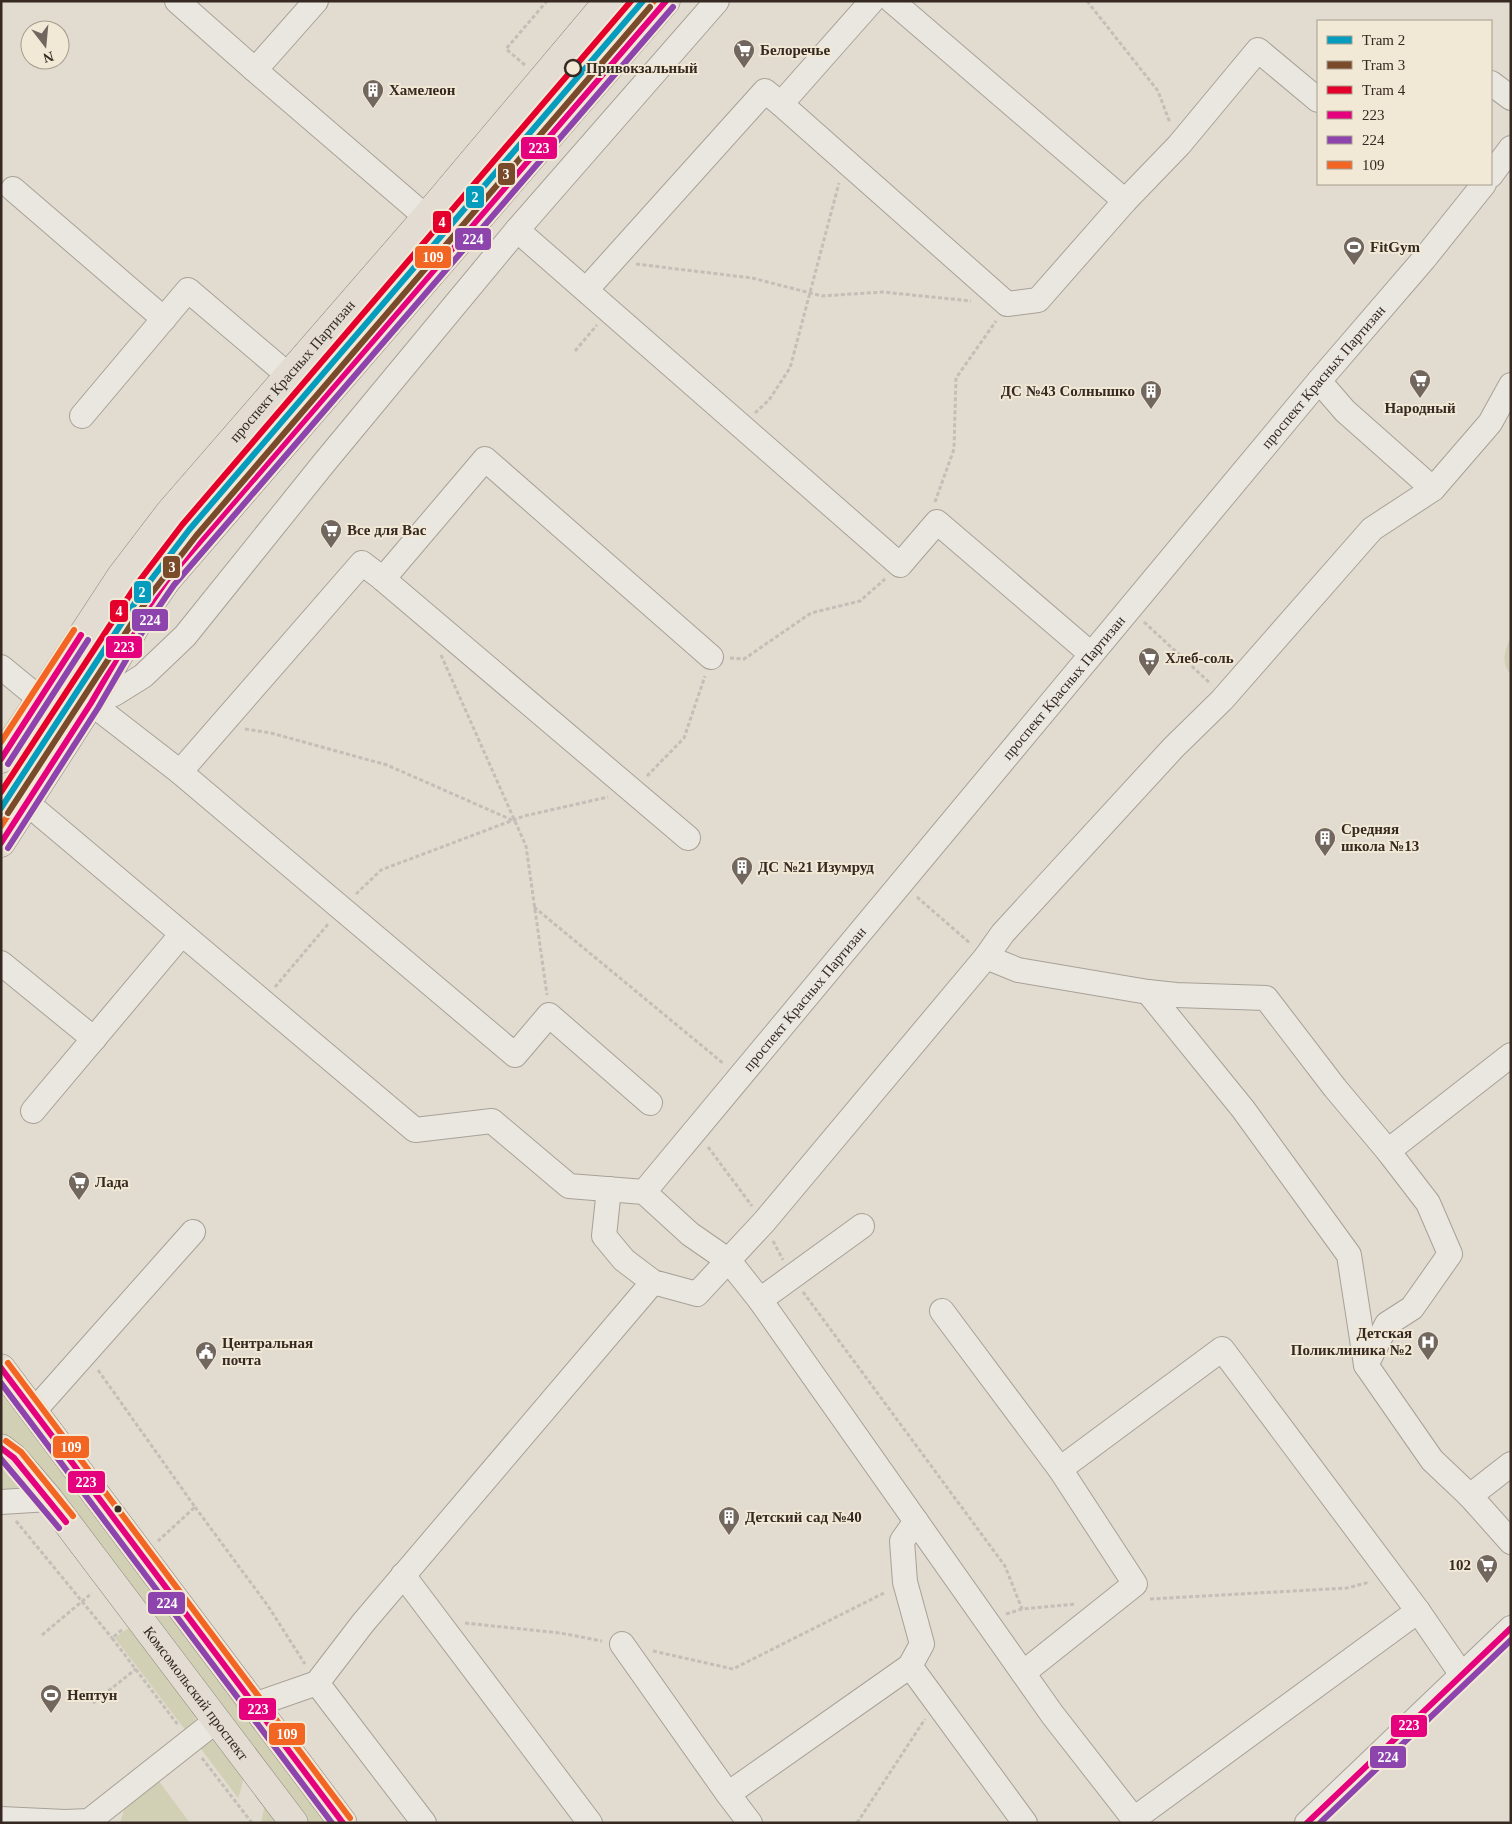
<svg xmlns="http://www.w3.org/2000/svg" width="1512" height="1824" font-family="Georgia,serif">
	<rect width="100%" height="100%" fill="#e2dbd0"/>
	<g fill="#d2d0b4">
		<path d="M 1511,636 L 1511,675 C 1500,662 1505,650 1511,636 Z"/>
		<polygon points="1,1382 331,1823 308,1823 117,1570 11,1441 1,1433"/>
		<polygon points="1,1448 49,1499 1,1502"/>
		<polygon points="134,1624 197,1709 195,1724 186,1731 115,1638"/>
		<path d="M 206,1739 L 219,1741 C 239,1764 250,1766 238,1798 L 198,1745 Z"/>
		<polygon points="158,1780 190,1823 120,1823 126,1804"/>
		<polygon points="266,1799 284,1823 261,1823"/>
	</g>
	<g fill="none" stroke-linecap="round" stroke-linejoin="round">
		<g stroke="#a7a198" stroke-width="26">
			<g id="minor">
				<polyline points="177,1 255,70"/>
				<polyline points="316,1 255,70 426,217"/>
				<polyline points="892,1 1125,201"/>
				<polyline points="606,5 639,32"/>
				<polyline points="1491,83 1511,98"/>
				<polyline points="781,104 1007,304 1038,300 1125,201 1179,145 1258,50 1318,100"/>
				<polyline points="1491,175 1511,148"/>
				<polyline points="13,189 164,319"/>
				<polyline points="517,230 900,565 937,522 1091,654"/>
				<polyline points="586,290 765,91 781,104 872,1"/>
				<polyline points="1319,381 1345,411 1433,489"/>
				<polyline points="82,416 188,290 288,375"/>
				<polyline points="1,667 40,699"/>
				<polyline points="91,703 114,694 143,676 185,636 324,463 517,230 717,1"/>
				<polyline points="91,703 180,772 362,563 383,579"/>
				<polyline points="180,772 515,1055 549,1015 650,1103"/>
				<polyline points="27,803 415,1130 492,1121 569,1186 644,1192 690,1234 729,1261 760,1300 1052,1714 1137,1823"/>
				<polyline points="688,838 383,579 485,459 711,657"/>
				<polyline points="986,957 1018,970 1148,992 1176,995 1266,998 1335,1088 1388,1151 1511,1055"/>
				<polyline points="1,963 94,1039"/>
				<polyline points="1148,992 1243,1109 1349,1255 1366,1365 1432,1460 1470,1496 1511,1542"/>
				<polyline points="33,1111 181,935"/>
				<polyline points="609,1189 604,1236 624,1260 653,1282 697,1294 764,1222 986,957 1003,933 1173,748 1222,700 1372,529 1433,489 1490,423 1511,385"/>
				<path id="s1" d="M 644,1192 L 1319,381 L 1424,259 L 1484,184"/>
				<polyline points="760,1300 862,1226"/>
				<polyline points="942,1311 1060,1469 1135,1584 1023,1673"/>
				<polyline points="1366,1365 1387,1324 1412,1308 1450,1254 1428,1203 1388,1151"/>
				<polyline points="33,1412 193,1232"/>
				<polyline points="1060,1469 1222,1349 1418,1611 1462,1675"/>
				<polyline points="1470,1496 1511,1464"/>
				<polyline points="1,1502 49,1499"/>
				<polyline points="403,1575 590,1823"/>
				<polyline points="622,1644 728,1794"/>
				<polyline points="910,1666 1025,1823"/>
				<polyline points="317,1683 363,1623 653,1282"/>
				<polyline points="254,1705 317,1683 424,1823"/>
				<polyline points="1,1819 65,1822 89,1821 217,1720"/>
				<polyline points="1134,1819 1418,1611"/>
				<polyline points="750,1823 728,1794 910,1666 922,1644 905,1582 902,1541 916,1521"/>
				<polyline points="1307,1823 1511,1628"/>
			</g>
		</g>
		<g stroke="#8d867f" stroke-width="29">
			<g id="major">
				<path id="s2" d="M 1,759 L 121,576 L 169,513 L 426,217 L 608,1"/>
				<polyline points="1,843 91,703 140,619 167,580 666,1"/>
				<polyline points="1,1368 343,1823"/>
				<path id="s3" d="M 1,1448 L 14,1458 L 49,1499 L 294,1823"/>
			</g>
		</g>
		<g stroke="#c3beb7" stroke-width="3" stroke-dasharray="4 2.5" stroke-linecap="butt">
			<polyline points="1087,1 1158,91 1170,123"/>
			<polyline points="525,65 506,49 547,1"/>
			<polyline points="636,264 752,278 822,296 883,292 971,301"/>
			<polyline points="575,351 597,325"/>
			<polyline points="755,413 769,400 790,368 839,183"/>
			<polyline points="935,502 954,449 956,378 996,321"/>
			<polyline points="1144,622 1211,684"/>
			<polyline points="441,655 526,846 547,995"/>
			<polyline points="730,658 744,659 811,613 860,601 885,579"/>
			<polyline points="245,729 271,733 387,765 512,820"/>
			<polyline points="647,776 684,738 705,676"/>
			<polyline points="356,894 381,870 524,816 608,797"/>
			<polyline points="917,897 971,944"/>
			<polyline points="534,907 724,1064"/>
			<polyline points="275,987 329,923"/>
			<polyline points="708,1147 752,1206"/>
			<polyline points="773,1241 783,1260"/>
			<polyline points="803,1292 1005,1566 1022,1609"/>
			<polyline points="98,1370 195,1507 158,1541"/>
			<polyline points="195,1507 268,1606 305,1664"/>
			<polyline points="16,1521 112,1638"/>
			<polyline points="1150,1599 1347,1588 1370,1582"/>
			<polyline points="1006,1614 1022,1609 1076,1604"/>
			<polyline points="465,1623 560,1633 602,1641"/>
			<polyline points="122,1630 112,1638 178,1725"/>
			<polyline points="42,1635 92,1593"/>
			<polyline points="653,1651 733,1669 886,1592"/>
			<polyline points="93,1703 136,1669"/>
			<polyline points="202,1758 252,1823"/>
			<polyline points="857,1823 925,1719"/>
		</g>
		<use href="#minor" stroke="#eae7e0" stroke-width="24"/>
		<use href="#major" stroke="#e2dcd2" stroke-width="28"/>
		<g stroke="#f2e8d6" stroke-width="10">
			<g id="bus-1">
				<polyline points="1,759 81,635"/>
				<polyline points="1,843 91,703 140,619 167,580 666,1"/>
				<polyline points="1,1368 343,1823"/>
				<polyline points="1,1448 14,1458 66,1522"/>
				<polyline points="1307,1823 1511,1628"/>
			</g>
		</g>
		<g stroke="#f2e8d6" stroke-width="10">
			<g id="bus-2">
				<polyline points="8,764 88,640"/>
				<polyline points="8,848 98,708 147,624 174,585 673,7"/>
				<polyline points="1,1383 332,1823"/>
				<polyline points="1,1459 59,1528"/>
				<polyline points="1320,1823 1511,1640"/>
			</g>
		</g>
		<g stroke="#f2e8d6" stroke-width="10">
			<g id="bus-3">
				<polyline points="1,742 74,630"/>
				<polyline points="1,826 84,698 132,615 160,574 654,1"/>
				<polyline points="8,1363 350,1818"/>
				<polyline points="6,1441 21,1452 73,1516"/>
			</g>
		</g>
		<use href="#bus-1" stroke="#e5007d" stroke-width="6"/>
		<use href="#bus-2" stroke="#8e44ad" stroke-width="6"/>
		<use href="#bus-3" stroke="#f26522" stroke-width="6"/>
		<g stroke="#f2e8d6" stroke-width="10">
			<polyline id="tram-1" points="1,808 144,589 189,530 643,1"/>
		</g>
		<g stroke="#f2e8d6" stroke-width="10">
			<polyline id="tram-2" points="8,813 151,594 196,536 650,7"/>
		</g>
		<g stroke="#f2e8d6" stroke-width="10">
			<polyline id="tram-3" points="1,792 137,584 182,525 631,1"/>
		</g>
		<use href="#tram-1" stroke="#059cbd" stroke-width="6"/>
		<use href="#tram-2" stroke="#7a4b2a" stroke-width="6"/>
		<use href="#tram-3" stroke="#e4002b" stroke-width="6"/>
	</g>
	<defs>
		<g id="supermarket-pin" transform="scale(1.125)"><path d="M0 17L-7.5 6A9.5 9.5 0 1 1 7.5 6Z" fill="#72675e" stroke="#f2e8d6"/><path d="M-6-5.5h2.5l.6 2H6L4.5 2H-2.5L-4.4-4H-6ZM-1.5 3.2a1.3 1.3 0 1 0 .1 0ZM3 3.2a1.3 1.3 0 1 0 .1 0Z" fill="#fff"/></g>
		<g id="building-pin" transform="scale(1.125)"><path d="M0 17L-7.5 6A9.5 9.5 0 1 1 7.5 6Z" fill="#72675e" stroke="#f2e8d6"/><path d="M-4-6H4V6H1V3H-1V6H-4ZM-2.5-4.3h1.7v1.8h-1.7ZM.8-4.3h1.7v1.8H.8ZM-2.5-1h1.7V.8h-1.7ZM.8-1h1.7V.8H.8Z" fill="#fff"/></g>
		<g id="stadium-pin" transform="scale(1.125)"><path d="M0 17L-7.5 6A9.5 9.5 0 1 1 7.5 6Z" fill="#72675e" stroke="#f2e8d6"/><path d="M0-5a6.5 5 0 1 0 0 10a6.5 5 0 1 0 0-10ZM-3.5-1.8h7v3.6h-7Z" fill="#fff"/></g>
		<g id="hospital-pin" transform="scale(1.125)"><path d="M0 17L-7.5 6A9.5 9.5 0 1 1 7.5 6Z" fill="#72675e" stroke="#f2e8d6"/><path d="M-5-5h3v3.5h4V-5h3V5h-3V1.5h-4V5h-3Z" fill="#fff"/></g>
		<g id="civic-pin" transform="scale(1.125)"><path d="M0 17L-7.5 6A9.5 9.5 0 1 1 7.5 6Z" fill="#72675e" stroke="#f2e8d6"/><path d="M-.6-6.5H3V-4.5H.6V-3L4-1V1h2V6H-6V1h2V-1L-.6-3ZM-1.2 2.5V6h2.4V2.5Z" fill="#fff"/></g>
	</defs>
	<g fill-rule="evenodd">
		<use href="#supermarket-pin" x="744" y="50"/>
		<use href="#building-pin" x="373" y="90"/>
		<use href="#stadium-pin" x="1354" y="247"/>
		<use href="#supermarket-pin" x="1420" y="380"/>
		<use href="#building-pin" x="1151" y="391"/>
		<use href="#supermarket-pin" x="331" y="530"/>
		<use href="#supermarket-pin" x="1149" y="658"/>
		<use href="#building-pin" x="1325" y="838"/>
		<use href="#building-pin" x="742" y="867"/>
		<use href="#supermarket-pin" x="79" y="1182"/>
		<use href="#hospital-pin" x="1428" y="1342"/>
		<use href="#civic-pin" x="206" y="1352"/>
		<use href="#building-pin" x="729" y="1517"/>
		<use href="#supermarket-pin" x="1487" y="1565"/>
		<use href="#stadium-pin" x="51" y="1695"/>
	</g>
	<circle fill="#f2e8d6" stroke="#352921" stroke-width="2.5" cx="573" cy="68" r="8"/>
	<circle fill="#352921" stroke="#f2e8d6" stroke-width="2" cx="118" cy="1509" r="4.5"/>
	<g text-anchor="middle" stroke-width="4" stroke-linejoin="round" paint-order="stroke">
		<g font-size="15" font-weight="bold" fill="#352921" stroke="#f2e8d6" text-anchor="start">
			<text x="760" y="55">Белоречье</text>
			<text x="389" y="95">Хамелеон</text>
			<text x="1370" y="252">FitGym</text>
			<text x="1135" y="396" text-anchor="end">ДС №43 Солнышко</text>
			<text x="1420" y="413" text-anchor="middle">Народный</text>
			<text x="347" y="535">Все для Вас</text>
			<text x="1165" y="663">Хлеб-соль</text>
			<text x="1341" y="834">Средняя<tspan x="1341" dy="17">школа №13</tspan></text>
			<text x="758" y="872">ДС №21 Изумруд</text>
			<text x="95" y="1187">Лада</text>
			<text x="1412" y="1338" text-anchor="end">Детская<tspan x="1412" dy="17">Поликлиника №2</tspan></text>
			<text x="222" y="1348">Центральная<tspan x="222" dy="17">почта</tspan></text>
			<text x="745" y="1522">Детский сад №40</text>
			<text x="1471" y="1570" text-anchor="end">102</text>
			<text x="67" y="1700">Нептун</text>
		</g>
		<g font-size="15" font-weight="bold" fill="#352921" stroke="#f2e8d6" text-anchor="start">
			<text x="586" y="73">Привокзальный</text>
		</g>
		<g font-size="15" fill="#352921" stroke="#f2e8d6">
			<text dy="5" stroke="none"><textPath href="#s2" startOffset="486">проспект Красных Партизан</textPath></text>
			<text dy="5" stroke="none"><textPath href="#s1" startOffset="1061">проспект Красных Партизан</textPath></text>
			<text dy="5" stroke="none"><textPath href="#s1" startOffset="656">проспект Красных Партизан</textPath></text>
			<text dy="5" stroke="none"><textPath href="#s1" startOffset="251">проспект Красных Партизан</textPath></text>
			<text dy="5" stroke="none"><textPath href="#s3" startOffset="314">Комсомольский проспект</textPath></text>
		</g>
	</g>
	<g stroke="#f2e8d6" stroke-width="2">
		<rect x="520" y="136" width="38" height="24" rx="5" fill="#e5007d"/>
		<rect x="497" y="162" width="19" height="24" rx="5" fill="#7a4b2a"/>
		<rect x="465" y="185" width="20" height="24" rx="5" fill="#059cbd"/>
		<rect x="432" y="210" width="20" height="24" rx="5" fill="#e4002b"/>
		<rect x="454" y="227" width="38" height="24" rx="5" fill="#8e44ad"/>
		<rect x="414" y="245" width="38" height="24" rx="5" fill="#f26522"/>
		<rect x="162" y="555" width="19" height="24" rx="5" fill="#7a4b2a"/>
		<rect x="133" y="580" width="19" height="24" rx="5" fill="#059cbd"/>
		<rect x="109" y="599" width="20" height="24" rx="5" fill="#e4002b"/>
		<rect x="131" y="608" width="38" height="24" rx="5" fill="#8e44ad"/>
		<rect x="105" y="635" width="38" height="24" rx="5" fill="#e5007d"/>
		<rect x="52" y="1435" width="38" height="24" rx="5" fill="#f26522"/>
		<rect x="67" y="1470" width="39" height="24" rx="5" fill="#e5007d"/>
		<rect x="147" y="1591" width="39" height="24" rx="5" fill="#8e44ad"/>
		<rect x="238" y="1697" width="39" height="24" rx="5" fill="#e5007d"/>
		<rect x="1390" y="1714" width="38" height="24" rx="5" fill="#e5007d"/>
		<rect x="268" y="1722" width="38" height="24" rx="5" fill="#f26522"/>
		<rect x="1369" y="1745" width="38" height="24" rx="5" fill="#8e44ad"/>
	</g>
	<g font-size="14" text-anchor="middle" font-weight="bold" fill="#fff">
		<text x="539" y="153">223</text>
		<text x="506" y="179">3</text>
		<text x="475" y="202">2</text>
		<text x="442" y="227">4</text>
		<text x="473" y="244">224</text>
		<text x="433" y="262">109</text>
		<text x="172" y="572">3</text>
		<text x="142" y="597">2</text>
		<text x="119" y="616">4</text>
		<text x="150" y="625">224</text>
		<text x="124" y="652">223</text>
		<text x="71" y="1452">109</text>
		<text x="86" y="1487">223</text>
		<text x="167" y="1608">224</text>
		<text x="258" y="1714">223</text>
		<text x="1409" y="1730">223</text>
		<text x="287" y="1739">109</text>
		<text x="1388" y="1762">224</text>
	</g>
	<rect width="1512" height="1824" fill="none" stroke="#352921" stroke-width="5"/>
	<rect x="1317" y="20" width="175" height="165" fill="#f2e8d6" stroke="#a69c8e"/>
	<rect x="1327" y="36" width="25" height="8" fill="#059cbd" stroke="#a69c8e"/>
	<text x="1362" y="45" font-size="15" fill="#352921">Tram 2</text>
	<rect x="1327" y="61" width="25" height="8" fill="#7a4b2a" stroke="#a69c8e"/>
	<text x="1362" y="70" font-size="15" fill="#352921">Tram 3</text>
	<rect x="1327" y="86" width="25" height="8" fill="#e4002b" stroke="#a69c8e"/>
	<text x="1362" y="95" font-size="15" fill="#352921">Tram 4</text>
	<rect x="1327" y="111" width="25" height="8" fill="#e5007d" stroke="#a69c8e"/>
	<text x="1362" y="120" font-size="15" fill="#352921">223</text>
	<rect x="1327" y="136" width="25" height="8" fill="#8e44ad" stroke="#a69c8e"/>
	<text x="1362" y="145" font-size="15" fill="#352921">224</text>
	<rect x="1327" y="161" width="25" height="8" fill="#f26522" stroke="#a69c8e"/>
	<text x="1362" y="170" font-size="15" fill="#352921">109</text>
	<g transform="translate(45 45) rotate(164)"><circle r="24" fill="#f2e8d6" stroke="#a69c8e"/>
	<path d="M0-4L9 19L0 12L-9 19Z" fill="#72675e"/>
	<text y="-8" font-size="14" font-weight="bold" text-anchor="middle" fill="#352921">N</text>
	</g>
</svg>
